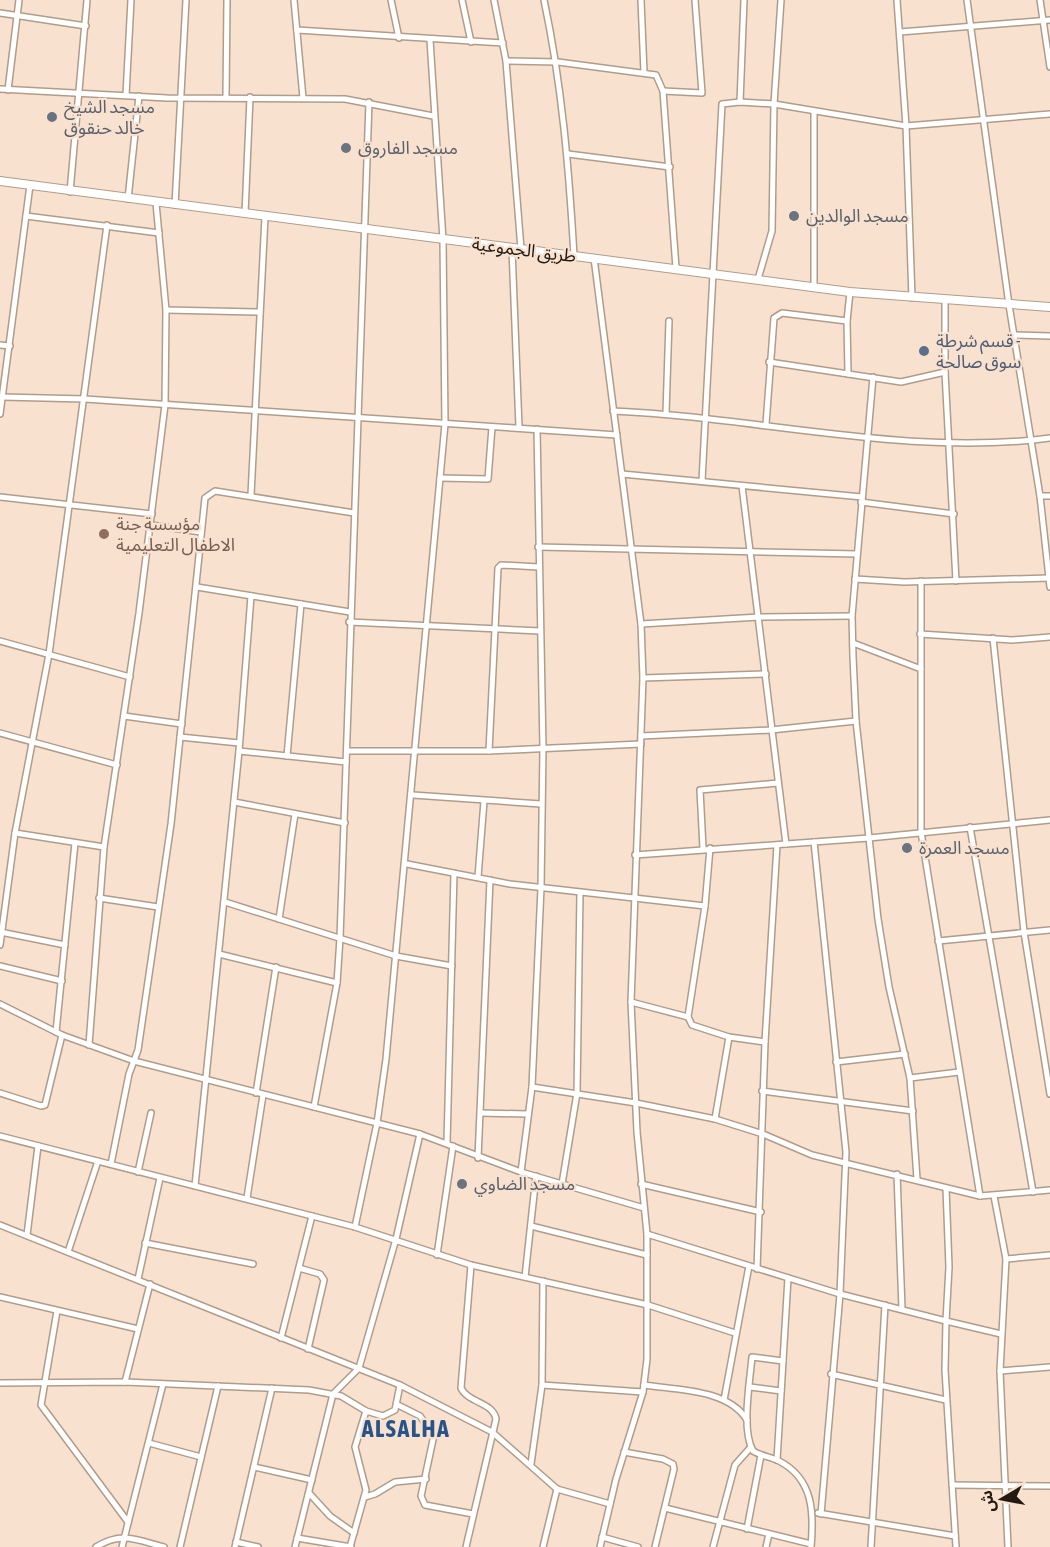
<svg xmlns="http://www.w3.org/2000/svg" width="1050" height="1547" font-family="'Asap Condensed','Noto Sans Arabic',sans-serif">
	<rect width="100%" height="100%" fill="#f8e2cf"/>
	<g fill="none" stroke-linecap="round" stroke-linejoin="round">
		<g stroke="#b19c8a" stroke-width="8">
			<g id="minor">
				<polyline points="294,0 303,98"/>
				<polyline points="391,0 399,38"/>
				<polyline points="462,0 471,42"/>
				<polyline points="494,0 506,61 521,249"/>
				<path d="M 544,0 C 562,85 569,170 574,256"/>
				<polyline points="641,0 644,72"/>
				<polyline points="897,0 906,126 912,298"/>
				<polyline points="967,0 1009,305 1040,496 1050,587"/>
				<polyline points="1040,0 1050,67"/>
				<polyline points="0,13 86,26"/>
				<polyline points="297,30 503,43"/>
				<polyline points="900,32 1050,20"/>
				<polyline points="506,61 558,62 656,75 663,91 676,268"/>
				<polyline points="0,89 167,98 345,99 433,116"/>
				<polyline points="8,90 19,0"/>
				<polyline points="663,91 702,93 695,0"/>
				<polyline points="126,95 131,0"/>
				<polyline points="226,97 227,0"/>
				<polyline points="740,102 744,0"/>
				<polyline points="568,154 670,167"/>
				<polyline points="70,192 87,0"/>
				<polyline points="128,199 139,96"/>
				<polyline points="175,205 186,0"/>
				<polyline points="245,214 250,97"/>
				<polyline points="26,216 159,233"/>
				<polyline points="512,249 519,427"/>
				<polyline points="594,258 641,624 643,678 631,1002 637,1132 647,1234 647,1359 643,1392 616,1479 600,1547"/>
				<polyline points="758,279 772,231 774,104 781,0"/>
				<polyline points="814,288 814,112"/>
				<polyline points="945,301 945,372 956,581"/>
				<polyline points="166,310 258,312"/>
				<polyline points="1014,335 1050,336"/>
				<polyline points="0,345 10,346"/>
				<polyline points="769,362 901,382 945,372"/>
				<polyline points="848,374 847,321 850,292"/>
				<polyline points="873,377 852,616 853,657 856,721 878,919 889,987 910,1078 917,1179"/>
				<polyline points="2,397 85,399 617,435"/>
				<path d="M 613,411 C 757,417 906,457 1050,438"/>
				<polyline points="666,413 669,321"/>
				<polyline points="0,414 30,185"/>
				<polyline points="766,424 774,318 782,313 847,321"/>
				<polyline points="622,474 862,497"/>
				<polyline points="440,478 488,479 492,427"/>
				<polyline points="702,481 722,104 740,102 774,104 906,126 1050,114"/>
				<polyline points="742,486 786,844"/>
				<polyline points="251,495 265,217"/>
				<polyline points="1040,496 1050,496"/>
				<polyline points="0,497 152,514"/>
				<polyline points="861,502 954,514"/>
				<polyline points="151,525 201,532"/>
				<polyline points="538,547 857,554"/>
				<polyline points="855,579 904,582 1049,578"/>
				<polyline points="921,581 921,832 980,1196"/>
				<polyline points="197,587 350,612"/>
				<polyline points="349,622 540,631"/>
				<polyline points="641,624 759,617 852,616"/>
				<polyline points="920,634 1012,640 1050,637"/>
				<polyline points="993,638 1024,932 1050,1094"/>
				<polyline points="0,641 130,677"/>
				<polyline points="853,643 921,669"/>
				<polyline points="643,678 766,674"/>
				<polyline points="124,716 182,724"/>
				<polyline points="0,733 117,765"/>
				<polyline points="641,736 771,730 856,721"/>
				<polyline points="180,737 239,743"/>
				<polyline points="239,751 346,762"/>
				<polyline points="347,751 489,751 641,744"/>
				<polyline points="489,751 498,568 501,565 539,567"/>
				<polyline points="287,756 301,604"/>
				<polyline points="413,795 541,804"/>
				<polyline points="234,802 345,823"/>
				<polyline points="970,827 1033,1192"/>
				<polyline points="15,833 104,847"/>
				<polyline points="814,842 846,1152 840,1294 821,1514"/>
				<polyline points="703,848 700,790 778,783"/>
				<polyline points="635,855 869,838 1050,820"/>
				<polyline points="407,864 510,884 705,906"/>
				<polyline points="478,877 484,801"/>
				<polyline points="99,898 158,907"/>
				<polyline points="225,902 396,956 452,966"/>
				<polyline points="279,919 295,814"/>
				<polyline points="0,932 65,945"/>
				<polyline points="938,941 1050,930"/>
				<polyline points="0,945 15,833 49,654 107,225"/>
				<polyline points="219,954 337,983"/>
				<polyline points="0,966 62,981"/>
				<polyline points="631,1002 688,1017 692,1025 729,1037 765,1042"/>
				<polyline points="0,1004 62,1035 134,1061 420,1134 521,1172 644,1208"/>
				<polyline points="688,1017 705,906 710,848"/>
				<polyline points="56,1032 75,843"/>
				<polyline points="89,1045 104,847 139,613 165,405 166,310 156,203"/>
				<polyline points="836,1062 905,1054"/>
				<polyline points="910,1078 959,1072"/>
				<polyline points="532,1087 636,1103 715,1119 763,1134 812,1155 980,1196 1050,1190"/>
				<polyline points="762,1091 913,1111"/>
				<polyline points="0,1093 41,1106 45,1105 62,1035"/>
				<polyline points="256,1093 276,967"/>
				<polyline points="314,1107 337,983 340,938 369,102"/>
				<polyline points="481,1113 527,1114"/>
				<polyline points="715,1119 729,1037"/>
				<polyline points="0,1136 355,1227 471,1265 648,1305 735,1333"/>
				<polyline points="447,1143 454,873"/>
				<polyline points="478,1158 490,880"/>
				<polyline points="111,1164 129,1074 138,1050 171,824 205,498 215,491 354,513"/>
				<polyline points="138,1172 151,1113"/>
				<polyline points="521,1172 532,1087 541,888 543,749 537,429"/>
				<polyline points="897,1174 902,1309"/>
				<polyline points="562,1184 577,1093 580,893"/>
				<polyline points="641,1184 761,1212"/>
				<polyline points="195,1186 239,751 251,596"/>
				<polyline points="946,1188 949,1267 946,1321 1001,1334"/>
				<polyline points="994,1196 1006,1259 1000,1371 1008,1547"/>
				<polyline points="247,1198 263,1095"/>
				<polyline points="0,1225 400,1385 492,1432 557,1489 610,1504"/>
				<polyline points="531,1226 647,1255"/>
				<polyline points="355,1227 377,1123 386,1059 445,424 443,240 430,40"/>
				<polyline points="647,1234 840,1294 946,1321 945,1370 956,1547"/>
				<polyline points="27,1235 38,1146"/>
				<polyline points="145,1243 253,1264"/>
				<polyline points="68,1252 98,1161"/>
				<polyline points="437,1255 453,1146"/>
				<polyline points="1006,1259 1050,1255"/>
				<polyline points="299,1268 320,1274 324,1280 308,1349"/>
				<polyline points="757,1269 765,1042 777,845"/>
				<polyline points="525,1277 536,1176"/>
				<polyline points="138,1279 160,1178"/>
				<polyline points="0,1297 138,1329"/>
				<polyline points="57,1311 41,1405 128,1522"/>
				<polyline points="281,1338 312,1216"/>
				<path d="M 783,1361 L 752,1357 C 750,1381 741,1430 753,1451 C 761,1456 771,1457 779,1461 C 814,1479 814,1514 811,1547"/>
				<polyline points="1000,1371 1050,1367"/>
				<polyline points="831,1374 946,1400"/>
				<polyline points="125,1382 150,1284"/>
				<polyline points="0,1383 125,1382 309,1390 341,1396 366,1411 383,1416 395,1410 400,1385"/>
				<polyline points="542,1385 643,1392"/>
				<path d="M 644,1385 C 677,1390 728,1389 747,1420"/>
				<polyline points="750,1387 781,1391"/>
				<polyline points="724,1400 749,1266"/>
				<polyline points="398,1405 420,1416 434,1435 421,1496 425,1505 473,1514"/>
				<polyline points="149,1443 201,1457"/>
				<polyline points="624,1452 663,1459 673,1464 674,1469 655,1547"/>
				<polyline points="777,1460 788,1278"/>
				<polyline points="531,1464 542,1385 543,1281"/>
				<polyline points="254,1467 312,1480"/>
				<polyline points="952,1485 1050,1486"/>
				<polyline points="309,1493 330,1516 354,1533"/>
				<polyline points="365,1497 375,1494 395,1482 426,1479"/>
				<polyline points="665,1508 811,1544"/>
				<polyline points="818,1513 955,1536"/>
				<polyline points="747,1529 761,1455"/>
				<polyline points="602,1537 638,1547"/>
				<polyline points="297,1538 351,1547"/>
				<polyline points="236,1542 258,1547"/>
				<path d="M 96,1547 C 122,1531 137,1540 164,1547"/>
				<polyline points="122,1547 163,1384"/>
				<polyline points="180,1547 218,1386"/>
				<polyline points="235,1547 272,1388"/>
				<polyline points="295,1547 333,1394 359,1368 396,1239 420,1134"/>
				<polyline points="350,1547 366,1490 355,1447 366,1411"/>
				<path d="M 466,1547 L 496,1419 C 493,1402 468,1403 461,1388 L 471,1265"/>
				<polyline points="543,1547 557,1489"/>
				<polyline points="713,1547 735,1465 751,1447"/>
				<polyline points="766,1547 769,1534"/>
				<polyline points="871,1547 885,1305"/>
			</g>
		</g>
		<g stroke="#b19c8a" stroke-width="10">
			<polyline id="secondary" points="0,181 850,292 1050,307"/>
		</g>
		<use href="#minor" stroke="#fff" stroke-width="5"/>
		<use href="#secondary" stroke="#fff" stroke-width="8"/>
	</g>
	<g fill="#6b7280" stroke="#f8e2cf" stroke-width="2">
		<circle cx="52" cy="117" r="6"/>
		<circle cx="346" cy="148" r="6"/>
		<circle cx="794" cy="216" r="6"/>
		<circle cx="907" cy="848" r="6"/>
		<circle cx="462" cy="1184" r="6"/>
	</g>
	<circle fill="#5c6f8a" stroke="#f8e2cf" stroke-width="2" cx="924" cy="351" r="6"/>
	<circle fill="#8d6e63" stroke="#f8e2cf" stroke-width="2" cx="104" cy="534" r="6"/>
	<g text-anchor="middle" stroke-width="4.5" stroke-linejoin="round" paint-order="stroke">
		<g font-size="18" fill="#5b616d" stroke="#f8e2cf" text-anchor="start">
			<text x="64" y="113">مسجد الشيخ<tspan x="64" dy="21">خالد حنقوق</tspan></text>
			<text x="358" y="154">مسجد الفاروق</text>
			<text x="806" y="222">مسجد الوالدين</text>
			<text x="919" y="854">مسجد العمرة</text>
			<text x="474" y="1190">مسجد الضاوي</text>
		</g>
		<g font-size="18" fill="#221a13" stroke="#f8e2cf">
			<text transform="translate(524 250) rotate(7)" y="6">طريق الجموعية</text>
		</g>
		<g font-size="18" fill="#4e5e75" stroke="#f8e2cf" text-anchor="start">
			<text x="936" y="347">قسم شرطة -<tspan x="936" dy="21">سوق صالحة</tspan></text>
		</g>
		<g font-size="18" fill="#785e54" stroke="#f8e2cf" text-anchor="start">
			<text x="116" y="530">مؤسسة جنة<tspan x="116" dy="21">الاطفال التعليمية</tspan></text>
		</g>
		<g font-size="24" font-weight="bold" letter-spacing="1.5" fill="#295489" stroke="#f8e2cf">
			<text x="406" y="1437">ALSALHA</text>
		</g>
	</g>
	<g transform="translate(1002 1499) rotate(260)" stroke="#f8e2cf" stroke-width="4.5" paint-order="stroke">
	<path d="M0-4.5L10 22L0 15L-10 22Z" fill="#221a13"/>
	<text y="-9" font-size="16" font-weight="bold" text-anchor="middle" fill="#221a13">ش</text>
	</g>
</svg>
